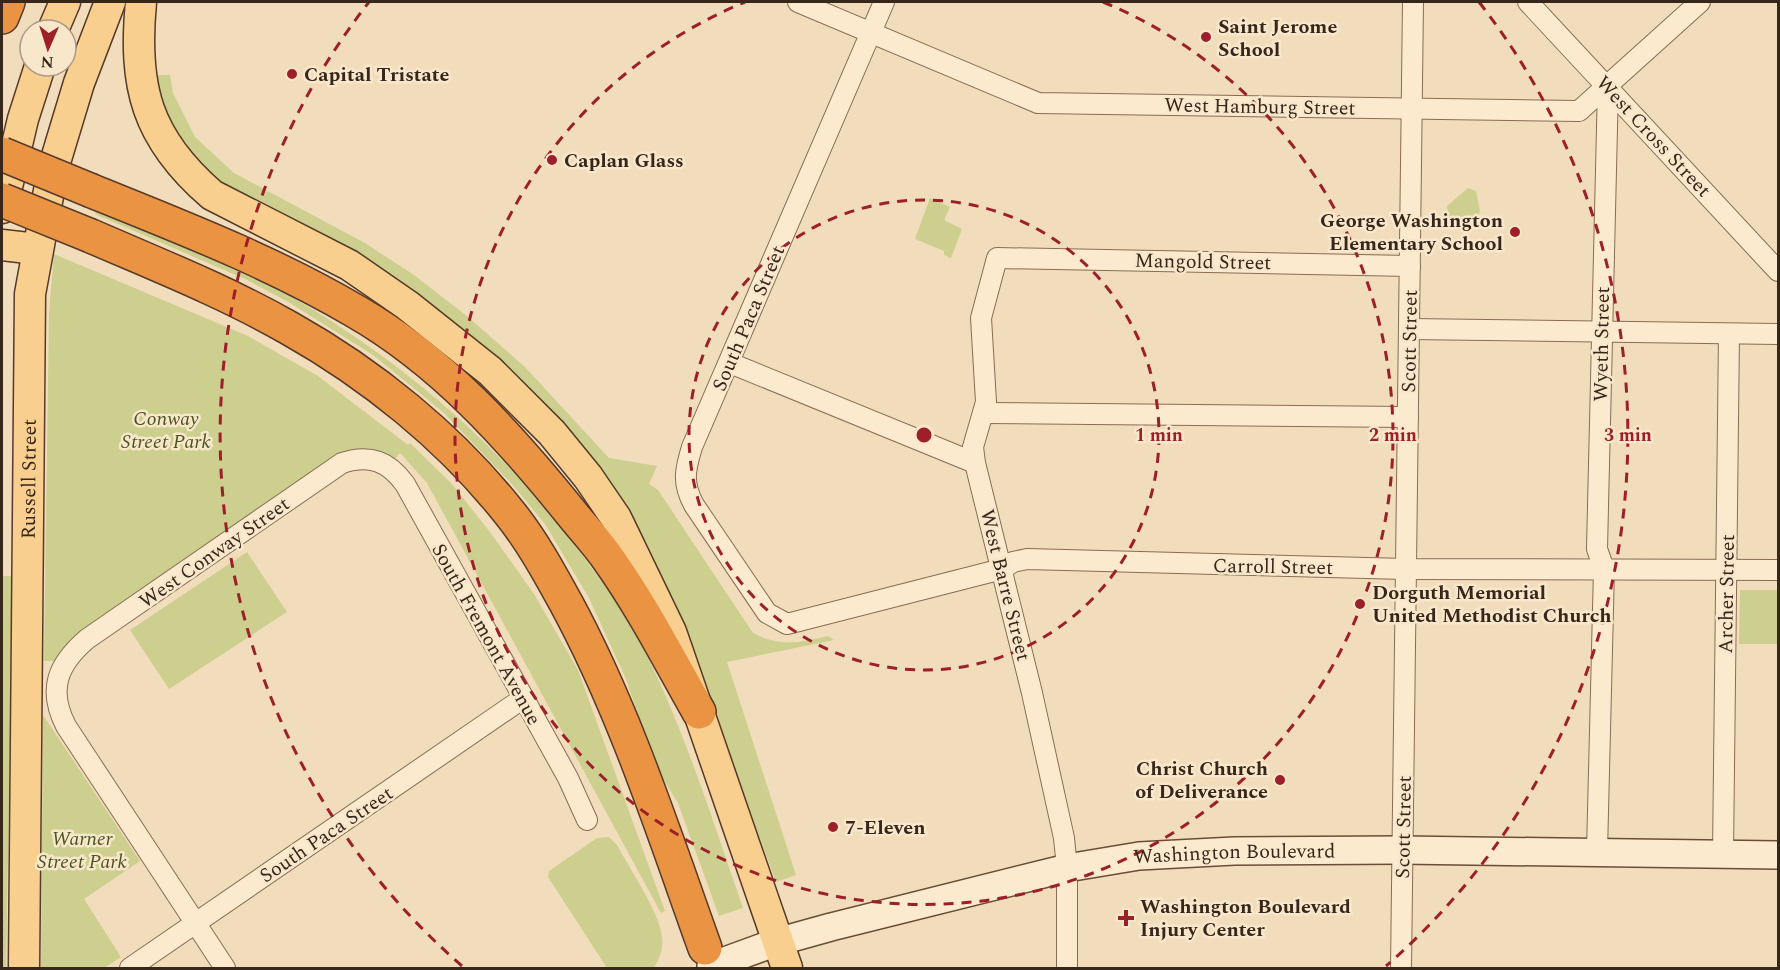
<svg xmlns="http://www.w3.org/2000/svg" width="1780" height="970" font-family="Spectral,serif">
	<rect width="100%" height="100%" fill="#f1ddbb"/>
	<g fill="#cccf8e">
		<path d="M 159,75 L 170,75 L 173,93 L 195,137 L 234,173 L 365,243 L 414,275 L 468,317 L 525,367 L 609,458 L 657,466 L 649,484 L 658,490 L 753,633 C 779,647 800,643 828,636 L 834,640 L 727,662 L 796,875 L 776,882 L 669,591 L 645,540 L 619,500 L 532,397 L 205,172 L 176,138 L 151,78 Z"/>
		<polygon points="1468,188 1476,191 1480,211 1473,230 1451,229 1447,206"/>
		<polygon points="930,198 950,207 944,220 962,229 951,258 944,255 944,251 915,239"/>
		<path d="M 97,208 C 150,231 207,251 258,278 C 388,348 498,439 585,559 C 600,580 618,601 631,624 C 680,715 709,810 743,908 L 719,916 L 678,803 L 656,768 L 626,679 L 589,598 L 545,524 L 510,482 L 444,413 L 373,355 L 290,303 L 245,279 L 95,214 Z"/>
		<polygon points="54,254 248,336 318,376 408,445 410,443 451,483 490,532 534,594 578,670 665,911 661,913 427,483 400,453 394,460 358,452 72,639 55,661 44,661 49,312"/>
		<polygon points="247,552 287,612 169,689 130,630"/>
		<polygon points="2,576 13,576 6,968 2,968"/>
		<polygon points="1740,590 1778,590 1778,644 1739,644"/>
		<polygon points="43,715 140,861 84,899 121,957 104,968 41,968"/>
		<path d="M 609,837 L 617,845 C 629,868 660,913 662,937 C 664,948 659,959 654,968 L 607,968 L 548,877 L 549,871 L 597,838 Z"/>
	</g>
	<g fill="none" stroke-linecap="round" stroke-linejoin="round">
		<g stroke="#896c54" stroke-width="22">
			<g id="street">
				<polyline points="798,2 1038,103 1579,111 1700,2"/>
				<path d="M 884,2 L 692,447 C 685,470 682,483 694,505 L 767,613 L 787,624 L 1002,569 L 1013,562 L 1027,559 L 1406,569 L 1778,570"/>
				<polyline points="1528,2 1778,271"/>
				<polyline points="1409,329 1778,334"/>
				<polyline points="730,363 975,463 1032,693 1064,838 1067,868 1067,968"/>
				<polyline points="985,413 1408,417"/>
				<polyline points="975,463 973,447 986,402 981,318 997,258 1410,266"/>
				<polyline points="1597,852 1604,569 1597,549 1608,86"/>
				<polyline points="1723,854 1729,334"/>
				<polyline points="130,968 522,699"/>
				<path d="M 225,968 L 66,726 C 47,689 58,664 87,639 L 342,463 C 370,454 388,461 405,484 L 568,778 L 587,820"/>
				<polyline points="1401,968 1413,2"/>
			</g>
		</g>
		<g stroke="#6a4d37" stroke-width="30">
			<g id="secondary">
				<path id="s1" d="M 711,966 L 777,942 L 831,927 L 1067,868 L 1139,856 L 1234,851 L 1402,850 L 1778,855"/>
			</g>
		</g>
		<g stroke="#563a29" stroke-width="33">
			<g id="primary">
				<path d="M 141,2 C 133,86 146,138 212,195 L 349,265 L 407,305 L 490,371 L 552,433 L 588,477 L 616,518 L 671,632 L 787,968"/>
				<polyline points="53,30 65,2"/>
				<polyline points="2,208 23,119 40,66"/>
				<polyline points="2,245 37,249"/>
				<path id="s2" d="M 24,968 L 30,294 L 53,169 L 79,83 L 110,2"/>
			</g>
		</g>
		<g stroke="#563a29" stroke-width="36">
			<g id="highway">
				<polyline points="2,17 8,2"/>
				<path d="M 92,191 C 181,227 272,262 355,311 C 442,361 510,437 572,514 C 584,529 598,544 609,560 C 643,608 670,661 699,712"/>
				<path d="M 91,236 C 158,265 226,292 289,328 C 371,374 449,437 508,511 C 531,539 549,572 566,603 C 625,712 663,831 705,948"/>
			</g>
		</g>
		<use href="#street" stroke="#fbeace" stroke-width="20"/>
		<use href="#secondary" stroke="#fbeace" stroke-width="27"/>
		<use href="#primary" stroke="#f8cf8e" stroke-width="30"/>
		<use href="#highway" stroke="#e99343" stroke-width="33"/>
		<g stroke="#563a29" stroke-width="36" stroke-linecap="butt">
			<g id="highway-bridge">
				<polyline points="2,154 92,191"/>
				<polyline points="2,200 91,236"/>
			</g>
		</g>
		<use href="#highway-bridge" stroke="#e99343" stroke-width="33"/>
	</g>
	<g fill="none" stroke="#9c1f29" stroke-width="3" stroke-dasharray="10 8">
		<circle cx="924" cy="435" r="235"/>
		<path d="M1103 2A469 469 0 1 1 745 2"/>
		<path d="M462 966A704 704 0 0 1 369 2M1479 2A704 704 0 0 1 1386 966"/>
	</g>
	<g fill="#9c1f29" stroke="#f8e7cb" stroke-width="2">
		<circle cx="1206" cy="37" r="6"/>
		<circle cx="292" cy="74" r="6"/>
		<circle cx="552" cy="160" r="6"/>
		<circle cx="1515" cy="232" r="6"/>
		<circle cx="1360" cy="604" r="6"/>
		<circle cx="1280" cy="780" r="6"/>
		<circle cx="833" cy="827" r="6"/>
		<path d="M1123 909h6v6h6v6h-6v6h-6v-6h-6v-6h6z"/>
	</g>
	<g text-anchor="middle" stroke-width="5" stroke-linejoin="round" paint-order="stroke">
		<g font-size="20" font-weight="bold" fill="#37261a" stroke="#f8e7cb" text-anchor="start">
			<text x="1218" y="33">Saint Jerome<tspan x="1218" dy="23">School</tspan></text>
			<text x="304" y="81">Capital Tristate</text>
			<text x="564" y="167">Caplan Glass</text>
			<text x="1503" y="227" text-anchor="end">George Washington<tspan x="1503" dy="23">Elementary School</tspan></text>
			<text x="1372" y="599">Dorguth Memorial<tspan x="1372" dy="23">United Methodist Church</tspan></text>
			<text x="1268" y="775" text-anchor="end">Christ Church<tspan x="1268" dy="23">of Deliverance</tspan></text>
			<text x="845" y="834">7-Eleven</text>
			<text x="1140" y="913">Washington Boulevard<tspan x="1140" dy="23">Injury Center</tspan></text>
		</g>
		<g font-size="20" fill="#37261a" stroke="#f8e7cb">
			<text transform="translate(1260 106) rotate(1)" y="7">West Hamburg Street</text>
			<text transform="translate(1654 136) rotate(47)" y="7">West Cross Street</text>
			<text transform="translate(1203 261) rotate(1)" y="7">Mangold Street</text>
			<text transform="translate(748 318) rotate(-67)" y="7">South Paca Street</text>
			<text transform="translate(1409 341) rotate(-89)" y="7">Scott Street</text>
			<text transform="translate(1601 344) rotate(-89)" y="7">Wyeth Street</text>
			<text dy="7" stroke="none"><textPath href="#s2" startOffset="489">Russell Street</textPath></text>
			<text transform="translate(214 552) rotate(-35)" y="7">West Conway Street</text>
			<text transform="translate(1273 566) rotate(1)" y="7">Carroll Street</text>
			<text transform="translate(1006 585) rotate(76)" y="7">West Barre Street</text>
			<text transform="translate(1726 594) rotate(-89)" y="7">Archer Street</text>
			<text transform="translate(487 634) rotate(61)" y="7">South Fremont Avenue</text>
			<text transform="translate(1403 827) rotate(-89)" y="7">Scott Street</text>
			<text transform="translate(326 834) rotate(-34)" y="7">South Paca Street</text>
			<text dy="7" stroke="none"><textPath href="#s1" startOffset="538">Washington Boulevard</textPath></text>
		</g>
		<g font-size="20" font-style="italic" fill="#4b551f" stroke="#f8e7cb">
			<text x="166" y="425">Conway<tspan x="166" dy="23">Street Park</tspan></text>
			<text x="82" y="845">Warner<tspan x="82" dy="23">Street Park</tspan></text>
		</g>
	</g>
	<circle cx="924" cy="435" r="9" fill="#9c1f29" stroke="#f8e7cb" stroke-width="3"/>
	<g font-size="18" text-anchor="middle" font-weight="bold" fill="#9c1f29" stroke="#f8e7cb" stroke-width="5" stroke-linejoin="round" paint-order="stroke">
		<text x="1159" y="441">1 min</text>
		<text x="1393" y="441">2 min</text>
		<text x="1628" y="441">3 min</text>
	</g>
	<rect width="1780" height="970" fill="none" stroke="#37261a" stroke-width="6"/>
	<g transform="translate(48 48) rotate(183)"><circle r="28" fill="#f8e7cb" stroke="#ab9a84" stroke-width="1.5"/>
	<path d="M0-4.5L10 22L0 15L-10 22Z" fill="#9c1f29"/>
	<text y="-9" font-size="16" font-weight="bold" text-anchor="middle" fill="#37261a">N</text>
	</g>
</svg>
